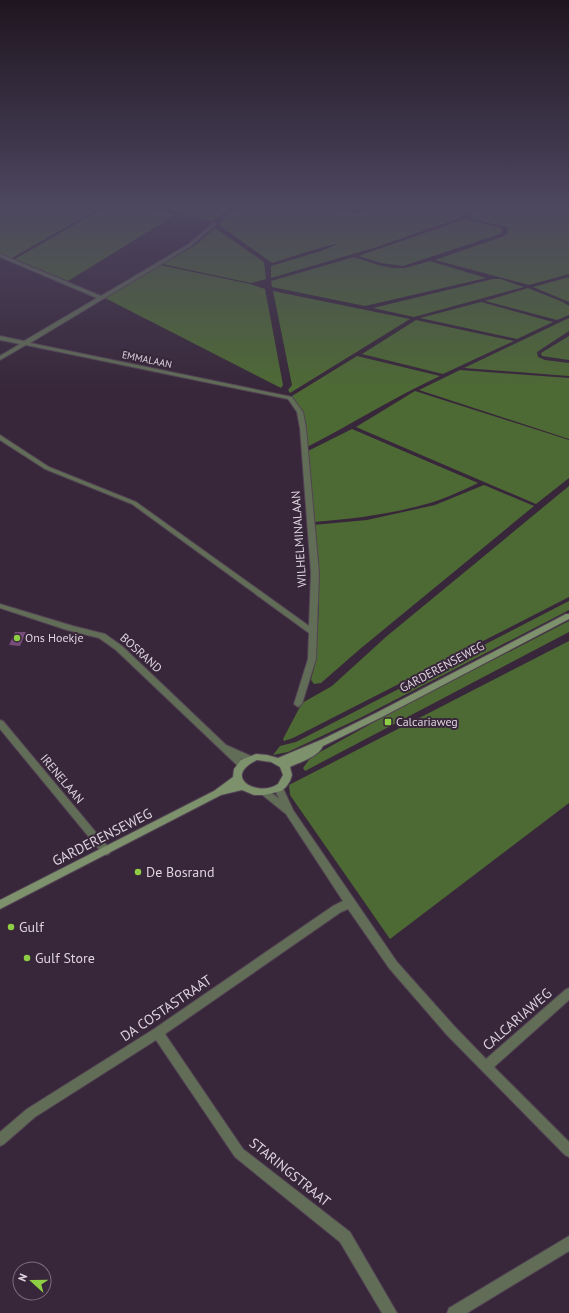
<svg xmlns="http://www.w3.org/2000/svg" width="569" height="1313" font-family="'PT Sans',sans-serif">
	<rect width="100%" height="100%" fill="#38273a"/>
	<g fill="#4e6a34">
		<polygon points="0,206 103,206 12,258 0,254"/>
		<polygon points="107,206 148,206 175,215 68,281 15,259"/>
		<polygon points="157,206 232,206 213,222"/>
		<path d="M 239,206 L 319,206 L 356,213 L 376,206 L 473,206 L 462,217 L 377,247 L 271,278 L 271,266 L 321,251 L 338,244 C 333,243 282,260 272,263 L 218,224 Z"/>
		<polygon points="480,206 569,206 569,274 529,285 435,260 504,236 508,233 507,227 469,218"/>
		<polygon points="465,219 501,228 502,231 500,234 403,266 381,263 358,256"/>
		<polygon points="215,228 264,262 266,279 251,283 162,264 194,246"/>
		<polygon points="354,257 378,265 393,268 405,268 430,261 486,278 365,306 272,287 271,281"/>
		<polygon points="160,265 250,284 265,289 283,385 281,388 105,298"/>
		<polygon points="569,277 569,302 533,287"/>
		<polygon points="493,279 501,279 524,287 414,317 373,308"/>
		<polygon points="528,288 563,302 569,306 569,315 557,320 485,301"/>
		<polygon points="273,291 410,319 290,393 288,390 292,385"/>
		<polygon points="481,302 553,322 517,339 420,318"/>
		<polygon points="569,318 569,331 537,352 538,357 545,360 569,363 569,376 464,368"/>
		<polygon points="416,320 514,341 443,374 362,354"/>
		<polygon points="569,336 569,360 542,356 541,353"/>
		<path d="M 357,356 L 440,376 C 394,397 352,424 307,447 L 303,412 L 292,396 Z"/>
		<polygon points="460,370 569,378 569,439 419,390"/>
		<polygon points="415,391 569,440 569,478 536,504 356,427"/>
		<path d="M 352,429 L 478,483 C 463,490 447,498 430,503 C 392,514 353,519 313,522 L 308,451 Z"/>
		<polygon points="484,485 534,506 360,649 321,683 314,684 311,680 316,660 319,605 319,563 313,525 367,520 435,505"/>
		<polygon points="569,486 569,597 293,738 284,741 283,739 302,703 332,686 387,636"/>
		<polygon points="569,601 569,610 548,621 360,718 288,752 273,755 280,746 296,742"/>
		<polygon points="569,621 569,632 305,771 303,768 311,757 396,710"/>
		<polygon points="569,641 569,803 390,939 290,795 289,785"/>
	</g>
	<polygon fill="#764d7a" points="15,632 26,632 20,646 9,645"/>
	<g fill="none" stroke-linecap="round" stroke-linejoin="round">
		<g stroke="#534354" stroke-width="2">
			<g id="minor">
				<polygon points="213,223 216,224 191,246 30,343 292,397 303,412 306,428 319,573 316,659 302,704 298,707 294,704 308,659 309,633 132,504 45,469 0,440 0,435 49,467 136,502 309,626 311,573 300,428 297,412 288,399 26,345 0,360 0,356 20,344 0,340 0,336 24,341 97,298 0,257 0,254 101,296 189,244"/>
				<polygon points="0,604 73,626 105,634 122,646 226,745 253,757 254,759 253,761 250,762 240,758 247,765 245,767 239,767 116,650 99,638 67,630 0,608"/>
				<polygon points="0,720 3,721 109,848 111,851 109,854 106,855 103,854 0,729"/>
				<path d="M 279,785 L 282,786 L 293,810 L 397,962 L 455,1027 L 486,1059 L 565,990 L 569,988 L 569,1000 L 494,1067 L 569,1142 L 569,1157 L 565,1155 L 447,1035 L 389,968 L 348,909 L 341,912 L 165,1034 L 243,1149 L 350,1232 L 397,1313 L 382,1313 L 340,1242 L 235,1157 L 156,1040 L 35,1117 L 4,1144 L 0,1146 L 0,1132 L 27,1109 L 154,1029 L 333,906 L 343,901 L 286,814 L 260,793 L 262,791 C 269,789 274,795 279,799 L 274,788 L 276,786 Z"/>
				<polygon points="569,1236 569,1251 467,1313 447,1313 449,1308"/>
			</g>
		</g>
		<g stroke="#534354" stroke-width="2">
			<path id="secondary" d="M 566,614 L 569,614 L 569,619 L 382,717 L 323,746 C 318,757 300,762 290,767 L 292,775 L 290,781 L 286,787 L 281,791 L 264,795 L 254,795 L 242,790 L 221,795 L 0,909 L 0,900 L 214,791 L 233,777 L 234,769 L 241,760 L 256,754 L 267,755 L 278,758 L 323,739 L 376,713 ZM 257,760 L 271,762 L 280,767 L 283,775 L 278,784 C 258,798 221,777 257,760 Z"/>
		</g>
		<use href="#minor" fill="#616d56" fill-rule="evenodd"/>
		<use href="#secondary" fill="#7d916c" fill-rule="evenodd"/>
	</g>
	<linearGradient id="sky" x2="0" y2="1"><stop stop-color="#1f1520"/><stop offset="0.53" stop-color="#4d4760"/><stop offset="1" stop-color="#4d4760" stop-opacity="0"/></linearGradient>
	<rect width="569" height="390" fill="url(#sky)"/>
	<g fill="#8dce44" stroke="#38273a" stroke-width="1.5">
		<circle cx="17" cy="638" r="4"/>
		<rect x="384" y="718" width="8" height="8" rx="2"/>
		<circle cx="138" cy="872" r="4"/>
		<circle cx="11" cy="927" r="4"/>
		<circle cx="27" cy="958" r="4"/>
	</g>
	<g text-anchor="middle" stroke-width="4" stroke-linejoin="round" paint-order="stroke">
		<g font-size="10" fill="#ded3df" stroke="#38273a">
			<text transform="translate(147 359) rotate(12)" y="4">EMMALAAN</text>
		</g>
		<g font-size="12" fill="#ded3df" stroke="#38273a">
			<text transform="translate(299 539) rotate(-94)" y="4">WILHELMINALAAN</text>
			<text transform="translate(141 653) rotate(42)" y="4">BOSRAND</text>
			<text transform="translate(442 667) rotate(-28)" y="4">GARDERENSEWEG</text>
			<text transform="translate(62 779) rotate(50)" y="4">IRENELAAN</text>
		</g>
		<g font-size="12" fill="#ded3df" stroke="#38273a" text-anchor="start">
			<text x="25" y="642">Ons Hoekje</text>
			<text x="396" y="726">Calcariaweg</text>
		</g>
		<g font-size="14" fill="#ded3df" stroke="#38273a">
			<text transform="translate(102 837) rotate(-27)" y="5">GARDERENSEWEG</text>
			<text transform="translate(166 1008) rotate(-34)" y="5">DA COSTASTRAAT</text>
			<text transform="translate(517 1019) rotate(-41)" y="5">CALCARIAWEG</text>
			<text transform="translate(290 1172) rotate(39)" y="5">STARINGSTRAAT</text>
		</g>
		<g font-size="14" fill="#ded3df" stroke="#38273a" text-anchor="start">
			<text x="146" y="877">De Bosrand</text>
			<text x="19" y="932">Gulf</text>
			<text x="35" y="963">Gulf Store</text>
		</g>
	</g>
	<g transform="translate(32 1281) rotate(291)"><circle r="19" fill="#38273a" stroke="#7a6c7c"/>
	<path d="M0-3L7 15L0 10L-7 15Z" fill="#8dce44"/>
	<text y="-6" font-size="11" font-weight="bold" text-anchor="middle" fill="#ded3df">N</text>
	</g>
</svg>
